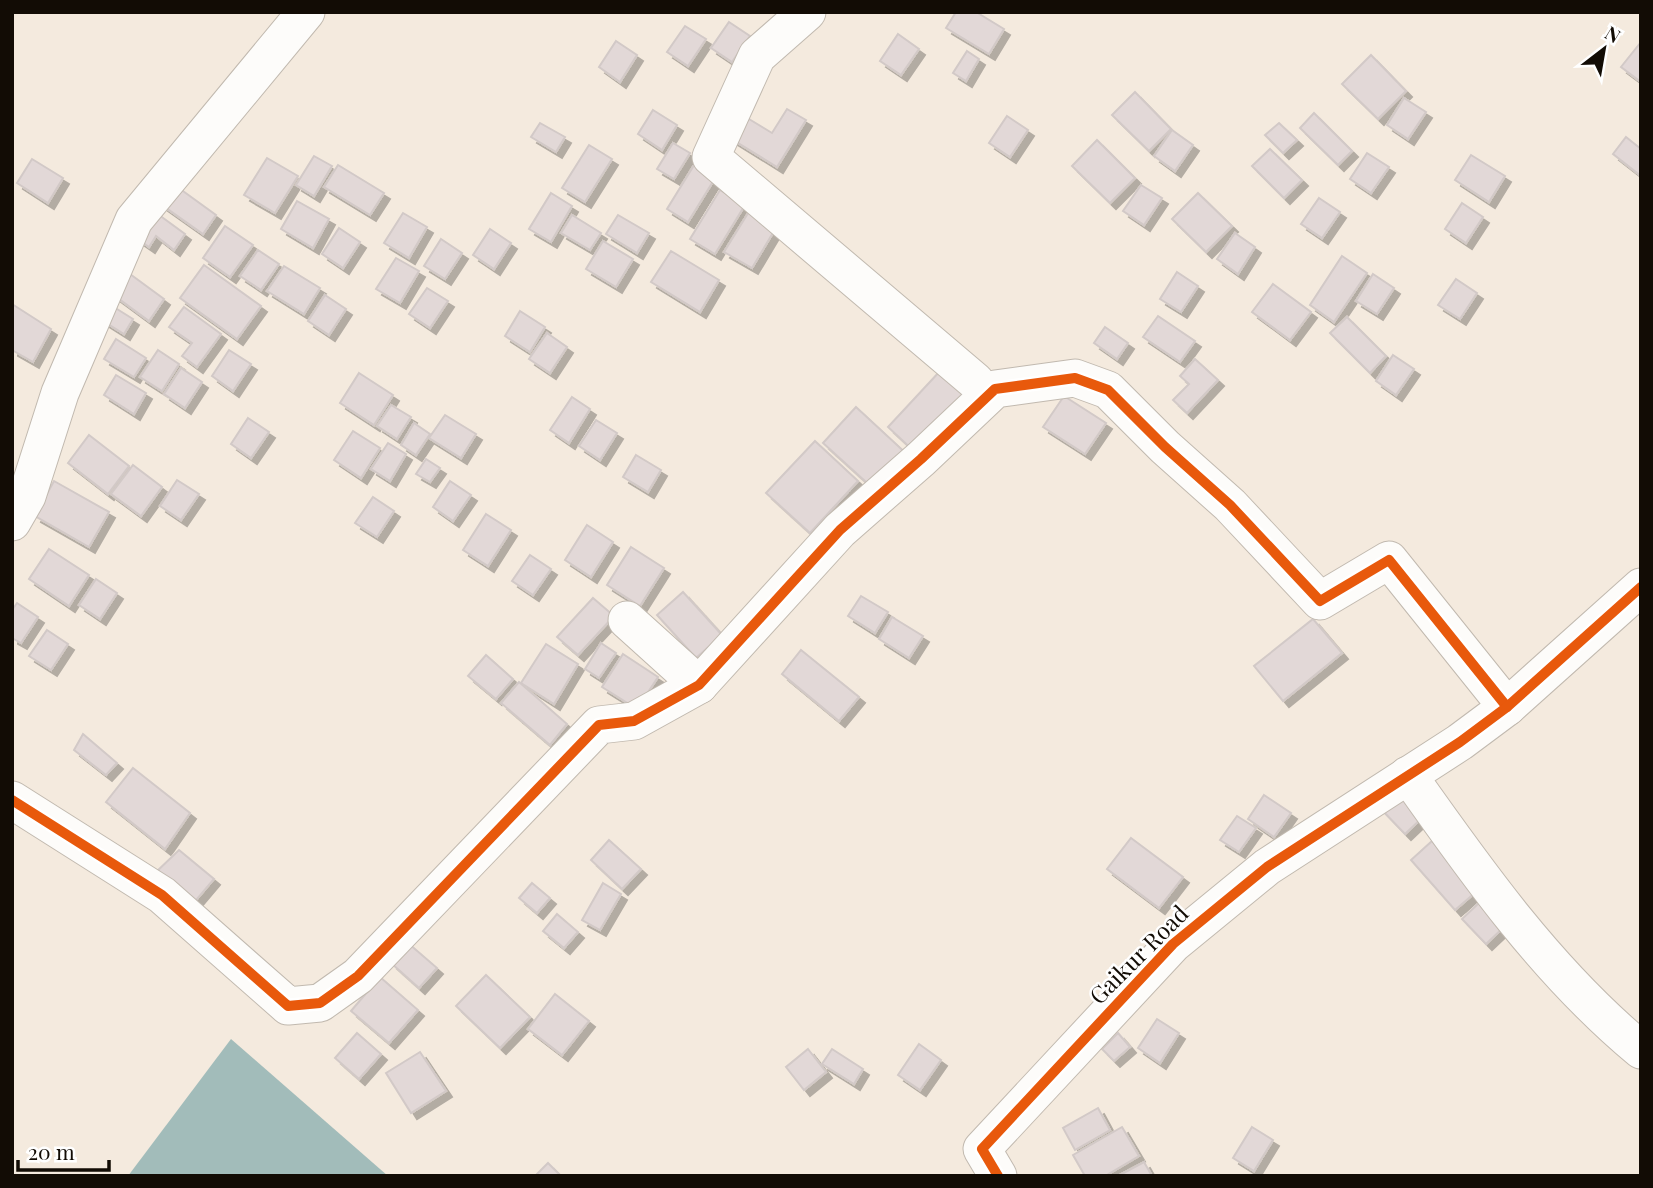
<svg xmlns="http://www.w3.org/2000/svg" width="1653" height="1188" font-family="'Playfair Display',serif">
	<defs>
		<filter id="shadow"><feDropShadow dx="6" dy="6" stdDeviation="0" flood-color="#0004"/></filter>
	</defs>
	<rect width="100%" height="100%" fill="#f4eade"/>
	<polygon fill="#a2bcba" points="231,1039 388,1176 128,1176"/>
	<g fill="#e2d8d7" stroke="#d2c9c7" stroke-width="2" filter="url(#shadow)">
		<polygon points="956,12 976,12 1004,29 989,54 946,28"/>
		<polygon points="729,22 750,36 732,62 711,48"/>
		<polygon points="685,26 706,39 688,66 667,52"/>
		<polygon points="898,34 919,49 901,75 880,61"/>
		<polygon points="616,41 637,55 620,82 599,67"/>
		<polygon points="1641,42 1641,82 1621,67"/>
		<polygon points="967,51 979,59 966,81 953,73"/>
		<polygon points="1371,55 1406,91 1378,119 1342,84"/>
		<polygon points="1135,92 1171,129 1149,151 1112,115"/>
		<polygon points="1404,98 1426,112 1408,139 1387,125"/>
		<polygon points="787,109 806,120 777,167 730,138 744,116 772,133"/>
		<polygon points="653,110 677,125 662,150 638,134"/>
		<polygon points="1314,113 1352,151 1338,165 1300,128"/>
		<polygon points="1007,116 1028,130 1010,157 989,143"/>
		<polygon points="540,123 565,137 556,152 531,137"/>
		<polygon points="1279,123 1297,140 1283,153 1265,135"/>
		<polygon points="1172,130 1193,145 1175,171 1154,156"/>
		<polygon points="1626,137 1641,149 1641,176 1613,154"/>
		<polygon points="1097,140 1135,178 1110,203 1072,166"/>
		<polygon points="673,143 690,153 674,179 657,169"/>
		<polygon points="589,145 612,159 585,202 562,188"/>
		<polygon points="1270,149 1302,180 1284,198 1252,166"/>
		<polygon points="1367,153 1389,167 1371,193 1350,179"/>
		<polygon points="1471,155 1505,176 1489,202 1455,180"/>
		<polygon points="314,156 332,166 314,196 296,185"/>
		<polygon points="267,158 298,176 275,213 244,195"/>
		<polygon points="32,159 63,178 48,203 17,183"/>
		<polygon points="696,162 717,175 688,222 667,209"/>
		<polygon points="338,165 384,193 370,215 324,187"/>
		<polygon points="1141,185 1162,198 1144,225 1123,211"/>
		<polygon points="176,186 216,215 203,234 162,205"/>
		<polygon points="720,190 745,205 715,254 690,239"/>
		<polygon points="551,193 572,206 551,242 529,229"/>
		<polygon points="1198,193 1232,226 1206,252 1172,219"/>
		<polygon points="1319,198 1340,212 1322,238 1301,224"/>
		<polygon points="297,201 329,219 313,248 281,229"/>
		<polygon points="1462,203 1483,217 1466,243 1445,229"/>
		<polygon points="750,210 777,226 752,268 724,252"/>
		<polygon points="155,212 185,234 174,250 156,236 149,247 136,238"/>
		<polygon points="403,213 427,227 409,258 384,243"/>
		<polygon points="572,215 601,233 590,250 561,233"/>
		<polygon points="618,215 649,233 637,253 606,234"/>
		<polygon points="225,226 253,245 230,277 203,258"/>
		<polygon points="339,228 360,242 343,268 322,254"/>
		<polygon points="490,229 511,243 494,269 473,255"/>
		<polygon points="1235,233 1255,247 1238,274 1217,259"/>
		<polygon points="441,239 462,253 445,279 424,266"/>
		<polygon points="603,241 633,259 616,287 586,269"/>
		<polygon points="258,250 279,264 261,290 240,276"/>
		<polygon points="671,251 719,280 700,312 651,282"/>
		<polygon points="1342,256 1367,273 1334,322 1310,305"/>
		<polygon points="396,258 419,271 400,303 376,289"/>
		<polygon points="204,265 261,306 237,339 180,298"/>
		<polygon points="284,266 320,288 304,314 267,291"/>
		<polygon points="1177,272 1198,286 1181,312 1160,299"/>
		<polygon points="130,274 164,299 149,321 115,296"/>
		<polygon points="1373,274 1394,288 1377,314 1356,301"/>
		<polygon points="1456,279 1477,293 1460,319 1438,305"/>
		<polygon points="1273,284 1311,312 1290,340 1252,312"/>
		<polygon points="427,288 448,301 430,328 409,314"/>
		<polygon points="325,295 346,309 329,335 308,321"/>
		<polygon points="12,304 51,329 33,362 12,350"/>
		<polygon points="109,304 133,319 124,334 100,319"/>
		<polygon points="184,307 221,334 197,367 182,356 192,343 169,327"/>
		<polygon points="520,311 545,327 530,352 505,336"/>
		<polygon points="1158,316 1195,341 1180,362 1143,337"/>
		<polygon points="1347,317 1386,356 1370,373 1330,333"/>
		<polygon points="1105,327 1128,343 1117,359 1094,343"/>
		<polygon points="547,333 567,347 550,373 529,359"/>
		<polygon points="116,339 146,358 134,377 104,359"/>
		<polygon points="158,350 179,364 162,391 140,377"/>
		<polygon points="229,350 251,364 233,391 212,376"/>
		<polygon points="1393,355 1414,369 1396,395 1376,381"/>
		<polygon points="1195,359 1218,380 1187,413 1173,400 1189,384 1180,376"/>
		<polygon points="181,368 202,382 185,408 164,394"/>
		<polygon points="941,370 970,396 917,454 888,427"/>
		<polygon points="359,373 393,395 374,425 340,403"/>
		<polygon points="116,375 146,393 134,414 104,395"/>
		<polygon points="1064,396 1106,423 1085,454 1043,427"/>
		<polygon points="572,397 590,409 569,443 550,430"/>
		<polygon points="391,405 411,417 397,439 377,426"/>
		<polygon points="856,407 910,457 877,492 823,443"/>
		<polygon points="445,415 476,434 461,458 429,438"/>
		<polygon points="248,418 269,432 251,458 231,444"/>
		<polygon points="596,420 617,433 600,460 579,446"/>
		<polygon points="414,423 430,434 416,455 401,445"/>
		<polygon points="353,431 380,448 361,478 334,460"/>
		<polygon points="89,435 129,466 108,494 68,463"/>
		<polygon points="815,441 858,481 810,533 766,493"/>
		<polygon points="388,443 406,454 390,481 371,469"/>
		<polygon points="636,455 661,470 648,492 623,477"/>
		<polygon points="426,459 440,468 430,482 416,474"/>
		<polygon points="133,465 162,487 141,516 111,494"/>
		<polygon points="177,480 199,494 181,520 160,506"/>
		<polygon points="54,481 109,512 89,547 35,516"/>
		<polygon points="450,481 471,495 453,521 433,507"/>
		<polygon points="373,497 394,511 377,537 355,523"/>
		<polygon points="486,514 511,530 488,566 463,550"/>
		<polygon points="587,525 613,542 591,577 565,560"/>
		<polygon points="631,547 664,568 640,606 607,585"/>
		<polygon points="49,549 89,575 69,606 29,579"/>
		<polygon points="530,555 551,569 533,595 512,581"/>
		<polygon points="96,579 117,593 100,619 79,605"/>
		<polygon points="683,592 722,635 696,658 657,615"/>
		<polygon points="861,596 888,612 875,633 848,616"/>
		<polygon points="593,598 614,616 578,655 557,637"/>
		<polygon points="17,603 38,617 21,643 12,638 12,610"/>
		<polygon points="892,617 923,636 909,658 879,639"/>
		<polygon points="1313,619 1342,653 1283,701 1254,666"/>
		<polygon points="47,630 68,644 51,670 29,656"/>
		<polygon points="601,643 616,653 599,678 585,669"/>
		<polygon points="546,644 578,664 554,704 521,683"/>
		<polygon points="801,650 859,697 839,721 782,674"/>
		<polygon points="623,654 658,677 637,709 602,687"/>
		<polygon points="486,655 513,679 496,699 468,676"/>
		<polygon points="519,682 567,724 550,745 501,703"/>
		<polygon points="83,734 117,763 106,775 74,750"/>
		<polygon points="133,768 190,813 165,849 106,802"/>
		<polygon points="1399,791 1423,817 1405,834 1380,808"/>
		<polygon points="1264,795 1291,813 1274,837 1248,819"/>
		<polygon points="1237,816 1256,828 1239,852 1220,840"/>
		<polygon points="1131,838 1183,877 1159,908 1107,869"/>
		<polygon points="609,840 641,869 622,889 591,860"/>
		<polygon points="1432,841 1476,892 1455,910 1411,860"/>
		<polygon points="179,850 214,879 192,905 153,875"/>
		<polygon points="532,883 550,898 537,913 519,898"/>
		<polygon points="603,883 621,894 600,930 582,920"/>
		<polygon points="1480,902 1504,927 1486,944 1462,919"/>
		<polygon points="557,914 578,932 564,948 543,931"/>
		<polygon points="408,943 437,968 419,988 391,963"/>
		<polygon points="486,975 530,1017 500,1048 456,1006"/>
		<polygon points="380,977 418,1010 389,1043 351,1011"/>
		<polygon points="555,994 589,1021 562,1055 528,1029"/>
		<polygon points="1157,1019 1179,1033 1160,1063 1138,1048"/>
		<polygon points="357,1033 381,1054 359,1079 335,1058"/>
		<polygon points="1118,1033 1130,1047 1114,1061 1102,1049"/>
		<polygon points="919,1044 941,1060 920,1090 898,1075"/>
		<polygon points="808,1049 826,1072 804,1090 786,1067"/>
		<polygon points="832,1049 863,1069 854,1084 822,1064"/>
		<polygon points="420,1052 446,1091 411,1113 386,1073"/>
		<polygon points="1098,1108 1110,1130 1075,1150 1063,1128"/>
		<polygon points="1122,1127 1139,1156 1105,1176 1085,1176 1073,1155"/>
		<polygon points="1252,1127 1273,1140 1254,1171 1233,1158"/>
		<polygon points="1144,1162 1152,1176 1118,1176"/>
		<polygon points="548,1163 561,1176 535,1176"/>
	</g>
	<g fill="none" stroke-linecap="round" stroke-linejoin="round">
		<g stroke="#c1b9af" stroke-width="39">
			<g id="minor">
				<polyline points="807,12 757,56 711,157 975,381"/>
				<polyline points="12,522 27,496 60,393 134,220 306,12"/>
				<polyline points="627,620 699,685"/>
				<path d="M 1408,775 C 1477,873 1548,973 1641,1050"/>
				<polyline points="12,800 162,895 288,1006 320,1003 358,976 599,725 634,721 699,685 840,530 921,459 995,389 1075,378 1108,390 1165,447 1230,505 1320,601 1389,560 1507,707"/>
				<polyline points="998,1176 982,1149 1173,944 1267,867 1460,742 1507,707 1641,587"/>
			</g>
		</g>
		<use href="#minor" stroke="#fdfcfa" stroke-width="37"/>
		<g stroke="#fff" stroke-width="15">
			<g id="cycleway">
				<polyline points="12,800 162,895 288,1006 320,1003 358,976 599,725 634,721 699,685 840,530 921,459 995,389 1075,378 1108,390 1165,447 1230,505 1320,601 1389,560 1507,707"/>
				<polyline points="998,1176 982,1149 1173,944 1267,867 1460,742 1507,707 1641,587"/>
			</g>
		</g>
		<use href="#cycleway" stroke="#e8590c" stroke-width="10"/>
	</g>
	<g text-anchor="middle" stroke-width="5" stroke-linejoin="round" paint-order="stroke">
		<g font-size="23" fill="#120c05" stroke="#fff">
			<text transform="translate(1139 955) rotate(-45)" y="8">Gaikur Road</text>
		</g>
	</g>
	<rect width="1653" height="1188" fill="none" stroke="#120c05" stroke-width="28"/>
	<g transform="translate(1604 49) rotate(31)" stroke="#ffffff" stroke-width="5" paint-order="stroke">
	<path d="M0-5L12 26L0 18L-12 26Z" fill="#120c05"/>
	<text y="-10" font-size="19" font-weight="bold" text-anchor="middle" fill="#120c05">N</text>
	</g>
	<path d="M18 1160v10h91v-10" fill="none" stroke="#120c05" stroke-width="3.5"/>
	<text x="28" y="1160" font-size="21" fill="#120c05" stroke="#ffffff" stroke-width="5" paint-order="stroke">20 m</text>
</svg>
